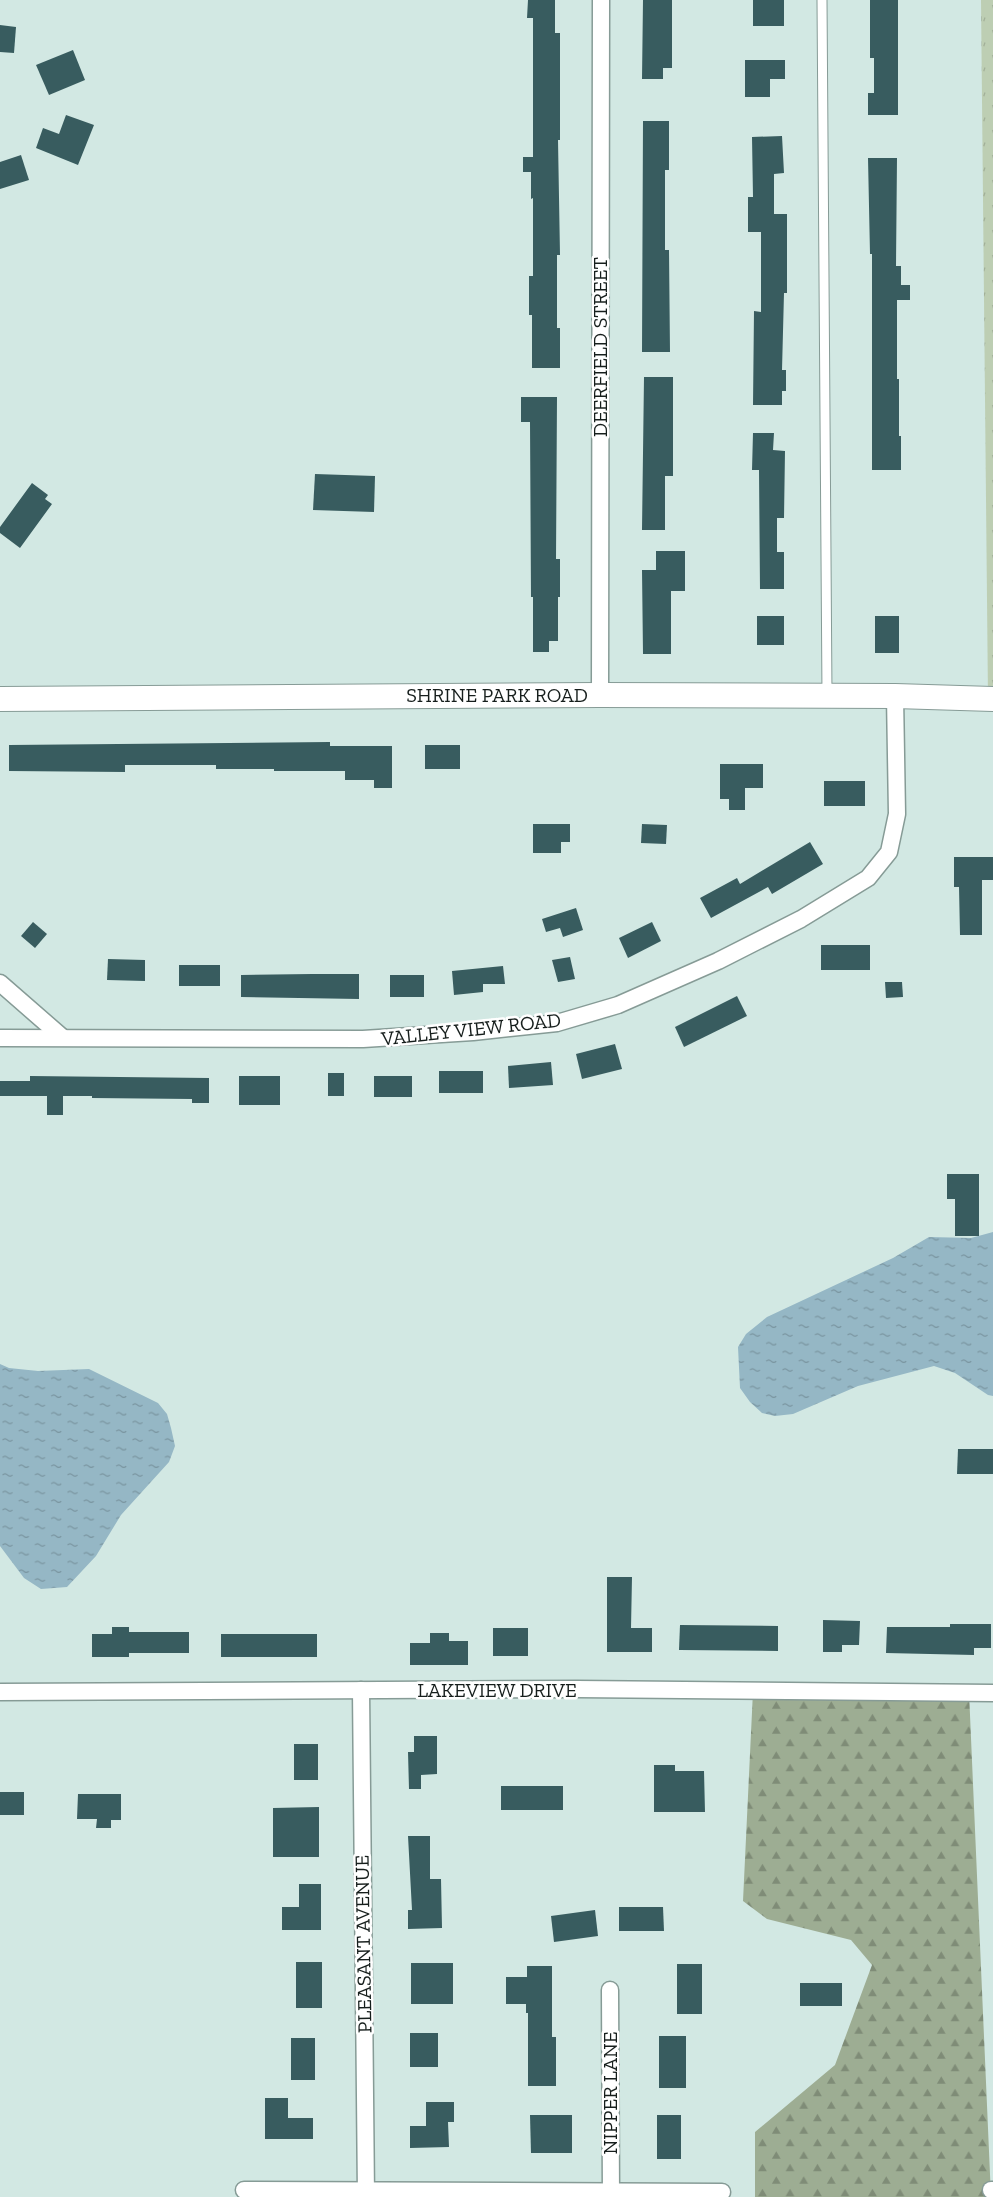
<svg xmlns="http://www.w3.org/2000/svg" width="993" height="2197" font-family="'Zilla Slab',serif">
	<defs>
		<pattern id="grass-tufts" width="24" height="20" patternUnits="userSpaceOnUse" patternTransform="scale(1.25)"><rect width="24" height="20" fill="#bdceb3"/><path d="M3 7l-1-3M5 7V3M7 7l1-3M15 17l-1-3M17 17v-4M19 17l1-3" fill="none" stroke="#a2b099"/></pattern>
		<pattern id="forest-firs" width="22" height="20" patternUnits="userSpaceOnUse" patternTransform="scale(1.25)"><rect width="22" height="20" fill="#9dad93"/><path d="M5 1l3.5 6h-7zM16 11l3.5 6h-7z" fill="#7f8c77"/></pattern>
		<pattern id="water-ripples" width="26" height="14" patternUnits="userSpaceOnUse" patternTransform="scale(1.25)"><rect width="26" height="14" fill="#95b7c5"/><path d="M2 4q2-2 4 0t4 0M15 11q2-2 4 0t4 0" fill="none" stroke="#79949f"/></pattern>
	</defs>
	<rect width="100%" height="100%" fill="#d2e8e3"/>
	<polygon fill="url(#grass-tufts)" points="981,0 993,0 993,699 988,699"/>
	<polygon fill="url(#forest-firs)" points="753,1691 969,1692 991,2197 755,2197 755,2132 835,2065 872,1965 851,1940 767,1919 743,1901"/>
	<g fill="url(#water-ripples)">
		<polygon points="993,1232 993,1396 988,1395 955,1373 934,1366 858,1386 793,1414 775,1416 762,1413 750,1402 740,1388 738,1347 746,1334 767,1317 893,1258 929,1237 971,1238"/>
		<polygon points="0,1364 9,1368 38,1371 89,1369 158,1403 167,1414 171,1428 175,1446 169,1462 121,1515 96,1556 67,1587 41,1589 24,1578 0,1546"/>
	</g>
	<g fill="#385c5f">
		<polygon points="528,0 555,0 555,33 560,33 560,140 558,140 560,255 557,255 557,328 560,328 560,368 532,368 532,315 529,315 529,276 533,276 533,198 531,199 531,172 523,172 523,157 533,157 533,18 527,18"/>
		<polygon points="643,0 672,0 672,68 663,68 663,79 642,79"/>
		<rect x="753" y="0" width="31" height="26"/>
		<polygon points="870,0 898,0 898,115 868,115 868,93 874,93 874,58 870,58"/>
		<polygon points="0,25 16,27 14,53 0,52"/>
		<polygon points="73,50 85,80 49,95 36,65"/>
		<polygon points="745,60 785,60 785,79 770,79 770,97 745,97"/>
		<polygon points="66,115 94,125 78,165 36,148 43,128 59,134"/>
		<polygon points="643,121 669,121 669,170 665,170 665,250 669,250 670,352 642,352"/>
		<polygon points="782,136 784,173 774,174 774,214 787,214 787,293 784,293 782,370 786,370 786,391 782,391 782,405 753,405 754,311 761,312 761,232 748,232 748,197 753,197 752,137"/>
		<polygon points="21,155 29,180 0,189 0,162"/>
		<polygon points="868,158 897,158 896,266 901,266 901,285 910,285 910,300 897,300 897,379 899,379 899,436 901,436 901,470 872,470 872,254 870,254"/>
		<polygon points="644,377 673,377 673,476 665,476 665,530 642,530"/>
		<polygon points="521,397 557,397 556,559 560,559 560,597 558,597 558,641 549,641 549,652 533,652 533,597 531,597 530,422 521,422"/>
		<polygon points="753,433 774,433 773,450 785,451 784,518 777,518 777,552 784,552 784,589 760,589 759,470 752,470"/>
		<polygon points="315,474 375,476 374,512 313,510"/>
		<polygon points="32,483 48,495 45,499 52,504 20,548 0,533 0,527"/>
		<polygon points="656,551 685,551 685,591 671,591 671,654 643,654 642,570 656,570"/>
		<rect x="757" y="616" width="27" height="29"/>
		<rect x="875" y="616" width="24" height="37"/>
		<polygon points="330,742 330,746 392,746 392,788 374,788 374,780 345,780 345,771 274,771 274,769 216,769 216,765 125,765 125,772 9,771 9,745"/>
		<rect x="425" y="745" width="35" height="24"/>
		<polygon points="720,764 763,764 763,788 745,788 745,810 729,810 729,799 720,799"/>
		<rect x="824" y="781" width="41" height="25"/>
		<polygon points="533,824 570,824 570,842 561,842 561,853 533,853"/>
		<polygon points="642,824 667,825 666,844 641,843"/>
		<polygon points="810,842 823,864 772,894 768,887 711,918 700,898 737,878 740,884"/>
		<polygon points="954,857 993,857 993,880 982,880 982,935 960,935 959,887 954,887"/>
		<polygon points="576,908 583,930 563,937 560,928 546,932 542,919"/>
		<polygon points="33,922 47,934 35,948 21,936"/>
		<polygon points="652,922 661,941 628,958 619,938"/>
		<rect x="821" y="945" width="49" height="25"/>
		<polygon points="570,957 575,979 558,982 552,960"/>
		<polygon points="108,959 145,960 145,981 107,980"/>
		<rect x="179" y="965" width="41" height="21"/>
		<polygon points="503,966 505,984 483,984 483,992 454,995 452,971"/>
		<polygon points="312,974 359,974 359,999 241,997 241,975"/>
		<rect x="390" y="975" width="34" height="22"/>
		<polygon points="885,982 902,982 903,997 886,998"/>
		<polygon points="737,996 747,1016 684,1047 675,1027"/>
		<polygon points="615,1044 622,1069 582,1079 576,1054"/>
		<polygon points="551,1062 553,1085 509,1088 508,1066"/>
		<rect x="439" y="1071" width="44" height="22"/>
		<rect x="328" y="1073" width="16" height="23"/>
		<polygon points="30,1076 209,1078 209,1103 192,1103 192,1099 92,1098 92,1096 63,1096 63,1115 47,1115 47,1096 0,1096 0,1081 30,1081"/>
		<rect x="239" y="1076" width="41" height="29"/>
		<rect x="374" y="1076" width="38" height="21"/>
		<polygon points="947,1174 979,1174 979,1236 955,1236 955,1199 947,1199"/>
		<polygon points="958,1449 993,1449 993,1474 957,1474"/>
		<polygon points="607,1577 632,1577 631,1628 652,1628 652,1652 607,1652"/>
		<polygon points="823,1620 860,1621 859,1645 842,1645 842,1652 823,1652"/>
		<polygon points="950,1624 991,1624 991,1648 974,1648 974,1655 886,1653 887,1627 950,1627"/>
		<polygon points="680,1625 778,1626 778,1651 679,1650"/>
		<polygon points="112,1627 129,1627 129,1632 189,1632 189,1653 129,1653 129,1657 92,1657 92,1634 112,1634"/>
		<rect x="493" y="1628" width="35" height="28"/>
		<polygon points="430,1633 449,1633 449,1641 468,1641 468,1665 410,1665 410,1643 430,1643"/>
		<rect x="221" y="1634" width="96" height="23"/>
		<polygon points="414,1736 437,1736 437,1774 421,1775 421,1789 409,1789 408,1752 414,1752"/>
		<rect x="294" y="1744" width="24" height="36"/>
		<polygon points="654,1765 675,1765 675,1771 704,1771 705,1812 654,1812"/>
		<rect x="501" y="1786" width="62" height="24"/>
		<rect x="0" y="1792" width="24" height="23"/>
		<polygon points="78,1794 121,1794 121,1820 111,1820 111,1828 96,1828 97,1819 77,1819"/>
		<polygon points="319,1807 319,1857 273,1857 273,1808"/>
		<polygon points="408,1836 430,1836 430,1879 441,1879 442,1928 408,1929 408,1910 412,1910"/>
		<polygon points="299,1884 321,1884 321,1930 282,1930 282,1907 299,1907"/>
		<polygon points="619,1907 663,1907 664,1931 619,1931"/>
		<polygon points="595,1910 598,1936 554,1942 551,1916"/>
		<rect x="296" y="1962" width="26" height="46"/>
		<rect x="411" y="1963" width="42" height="41"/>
		<rect x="677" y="1964" width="25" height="50"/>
		<polygon points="527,1966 552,1966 552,2037 556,2037 556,2086 528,2086 528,2013 526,2013 526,2004 506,2004 506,1977 527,1977"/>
		<rect x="800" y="1983" width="42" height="23"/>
		<rect x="410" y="2033" width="28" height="34"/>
		<rect x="659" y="2036" width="27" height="52"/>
		<rect x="291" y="2038" width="24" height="42"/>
		<polygon points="265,2098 288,2098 288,2118 313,2118 313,2139 265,2139"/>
		<polygon points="426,2102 454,2102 454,2122 448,2122 449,2147 410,2148 410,2126 426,2126"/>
		<polygon points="530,2115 572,2115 572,2153 531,2153"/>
		<rect x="657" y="2115" width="24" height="44"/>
	</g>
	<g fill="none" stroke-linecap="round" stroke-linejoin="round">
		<g stroke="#869b96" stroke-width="11">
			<polyline id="lane" points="822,0 827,695"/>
		</g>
		<g stroke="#869b96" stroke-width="19">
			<g id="street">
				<polyline points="600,695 601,0"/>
				<polyline points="0,983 62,1037"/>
				<polyline points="0,1038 363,1039 473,1032 557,1023 618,1005 718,961 801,919 868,878 889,852 897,814 895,696"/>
				<polyline points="361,1690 366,2197"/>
				<polyline points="0,1692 577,1689 993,1693"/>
				<polyline points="610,1990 611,2197"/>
				<polyline points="244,2190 722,2192"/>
				<polyline points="991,2190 993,2190"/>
			</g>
		</g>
		<g stroke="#869b96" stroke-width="26">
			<polyline id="secondary" points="0,699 600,695 895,696 993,699"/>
		</g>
		<use href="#lane" stroke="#fff" stroke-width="9"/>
		<use href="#street" stroke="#fff" stroke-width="16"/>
		<use href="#secondary" stroke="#fff" stroke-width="24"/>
	</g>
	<g text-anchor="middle" stroke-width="5" stroke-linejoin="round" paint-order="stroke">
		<g font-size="20" fill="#161e1c" stroke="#fff">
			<text transform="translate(600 347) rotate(-90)" y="7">DEERFIELD STREET</text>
			<text x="497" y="702">SHRINE PARK ROAD</text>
			<text transform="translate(471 1029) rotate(-6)" y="7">VALLEY VIEW ROAD</text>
			<text x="497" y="1697">LAKEVIEW DRIVE</text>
			<text transform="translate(363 1944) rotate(-91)" y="7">PLEASANT AVENUE</text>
			<text transform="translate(610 2093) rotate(-90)" y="7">NIPPER LANE</text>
		</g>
	</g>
</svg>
